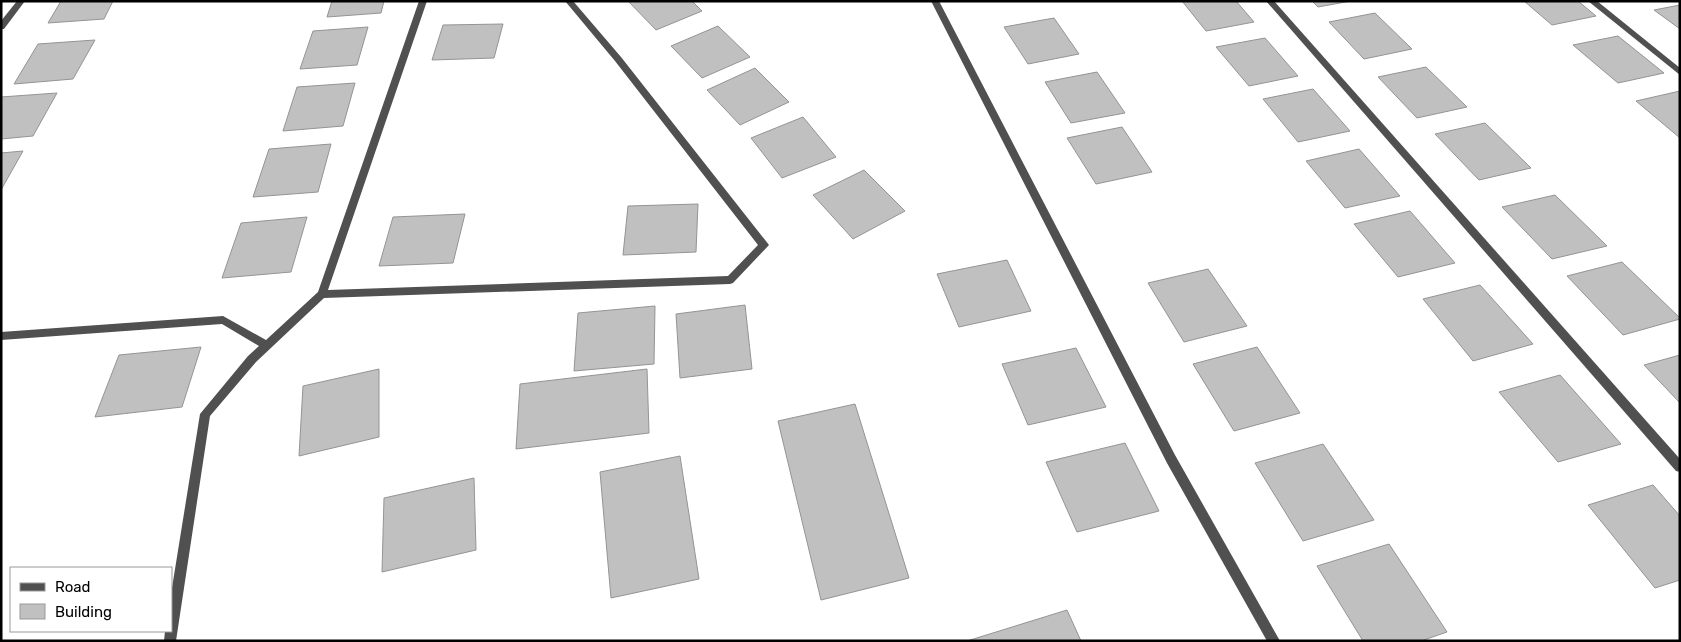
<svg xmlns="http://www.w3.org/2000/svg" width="1681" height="642" font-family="Rubik,sans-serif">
	<rect width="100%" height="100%" fill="#fff"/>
	<g fill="#c0c0c0" stroke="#949494">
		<polygon points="61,1 113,1 104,19 48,23"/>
		<polygon points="332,1 384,1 381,13 327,17"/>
		<polygon points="628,1 692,1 702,11 656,30"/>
		<polygon points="1182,1 1236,1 1254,22 1206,31"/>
		<polygon points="1312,1 1351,1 1318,7"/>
		<polygon points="1524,1 1578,1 1596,16 1552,25"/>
		<polygon points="1680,5 1680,29 1654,10"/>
		<polygon points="1375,13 1412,49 1364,59 1329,22"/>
		<polygon points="1054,18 1079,54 1028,64 1004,27"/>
		<polygon points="503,24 494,58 432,60 443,25"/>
		<polygon points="718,26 750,57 702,78 671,46"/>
		<polygon points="368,27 357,65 300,69 313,31"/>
		<polygon points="1618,36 1664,73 1618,83 1573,45"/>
		<polygon points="1265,38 1298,76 1249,86 1216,47"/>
		<polygon points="95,40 73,79 14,84 38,44"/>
		<polygon points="1426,67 1467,107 1417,118 1378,77"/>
		<polygon points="755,68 789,102 740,125 707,90"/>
		<polygon points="1097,72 1125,113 1071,123 1045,82"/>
		<polygon points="355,83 343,126 283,131 297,87"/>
		<polygon points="1313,89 1350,131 1298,142 1263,99"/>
		<polygon points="1680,91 1680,138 1636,101"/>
		<polygon points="57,93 33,136 1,139 1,97"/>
		<polygon points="803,117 836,157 782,178 751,138"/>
		<polygon points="1485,123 1531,168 1479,180 1435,134"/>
		<polygon points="1122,127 1152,172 1096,184 1067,138"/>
		<polygon points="331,144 318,192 253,197 269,149"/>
		<polygon points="1359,149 1400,196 1345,208 1306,161"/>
		<polygon points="23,151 1,190 1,153"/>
		<polygon points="864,170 905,211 853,239 813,195"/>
		<polygon points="1555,195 1607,246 1552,259 1502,207"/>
		<polygon points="698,204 696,252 623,255 628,206"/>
		<polygon points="1410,211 1455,263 1398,277 1354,224"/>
		<polygon points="465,214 453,263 379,266 393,217"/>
		<polygon points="307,217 291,272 222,278 241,223"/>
		<polygon points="1007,260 1031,311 959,327 937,274"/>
		<polygon points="1622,262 1680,318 1680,319 1623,335 1567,276"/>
		<polygon points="1208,269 1247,326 1184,342 1148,283"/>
		<polygon points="1480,285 1533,344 1473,361 1423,299"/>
		<polygon points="745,305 752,369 680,378 676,314"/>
		<polygon points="655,306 654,364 574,371 578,313"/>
		<polygon points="201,347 182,407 95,417 119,355"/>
		<polygon points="1257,347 1300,413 1234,431 1193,364"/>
		<polygon points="1076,348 1106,407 1028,425 1002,364"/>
		<polygon points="1680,355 1680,403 1644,365"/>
		<polygon points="379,369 379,437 299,456 303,386"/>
		<polygon points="647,369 649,433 516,449 520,384"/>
		<polygon points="1560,375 1621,444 1558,462 1499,392"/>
		<polygon points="855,404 909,578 821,600 778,421"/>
		<polygon points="1125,443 1159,511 1077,532 1046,462"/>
		<polygon points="1323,444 1374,520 1303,541 1255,463"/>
		<polygon points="680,456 699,579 611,598 600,472"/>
		<polygon points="474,478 476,550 382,572 384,498"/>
		<polygon points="1653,485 1680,516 1680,580 1655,588 1588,505"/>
		<polygon points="1389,544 1447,632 1421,641 1363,641 1317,566"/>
		<polygon points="1067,610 1081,641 967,641"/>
	</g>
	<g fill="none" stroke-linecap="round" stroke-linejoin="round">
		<g fill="#505050" fill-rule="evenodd">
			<polygon points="17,1 25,1 4,29 1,29 1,21"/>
			<polygon points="419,1 427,1 328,290 728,276 758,245 615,61 565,1 573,1 621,57 769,245 733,283 730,284 324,298 256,362 210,416 176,641 164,641 165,631 171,631 171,594 200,414 248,356 259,346 222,324 1,340 1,332 223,316 266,340 318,292"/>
			<polygon points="931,1 939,1 1175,455 1280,641 1267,641 1167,463"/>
			<polygon points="1266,1 1274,1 1680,459 1680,472 1676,471"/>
			<polygon points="1588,1 1597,1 1680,68 1680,75"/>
		</g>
	</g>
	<rect width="1681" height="642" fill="none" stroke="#000000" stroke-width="5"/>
	<rect x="10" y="567" width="162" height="65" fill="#ffffff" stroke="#999999"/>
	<rect x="20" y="583" width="25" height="8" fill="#505050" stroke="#999999"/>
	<text x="55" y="592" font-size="15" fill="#000000">Road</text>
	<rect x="20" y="604" width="25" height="15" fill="#c0c0c0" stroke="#999999"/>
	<text x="55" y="617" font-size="15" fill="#000000">Building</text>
</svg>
